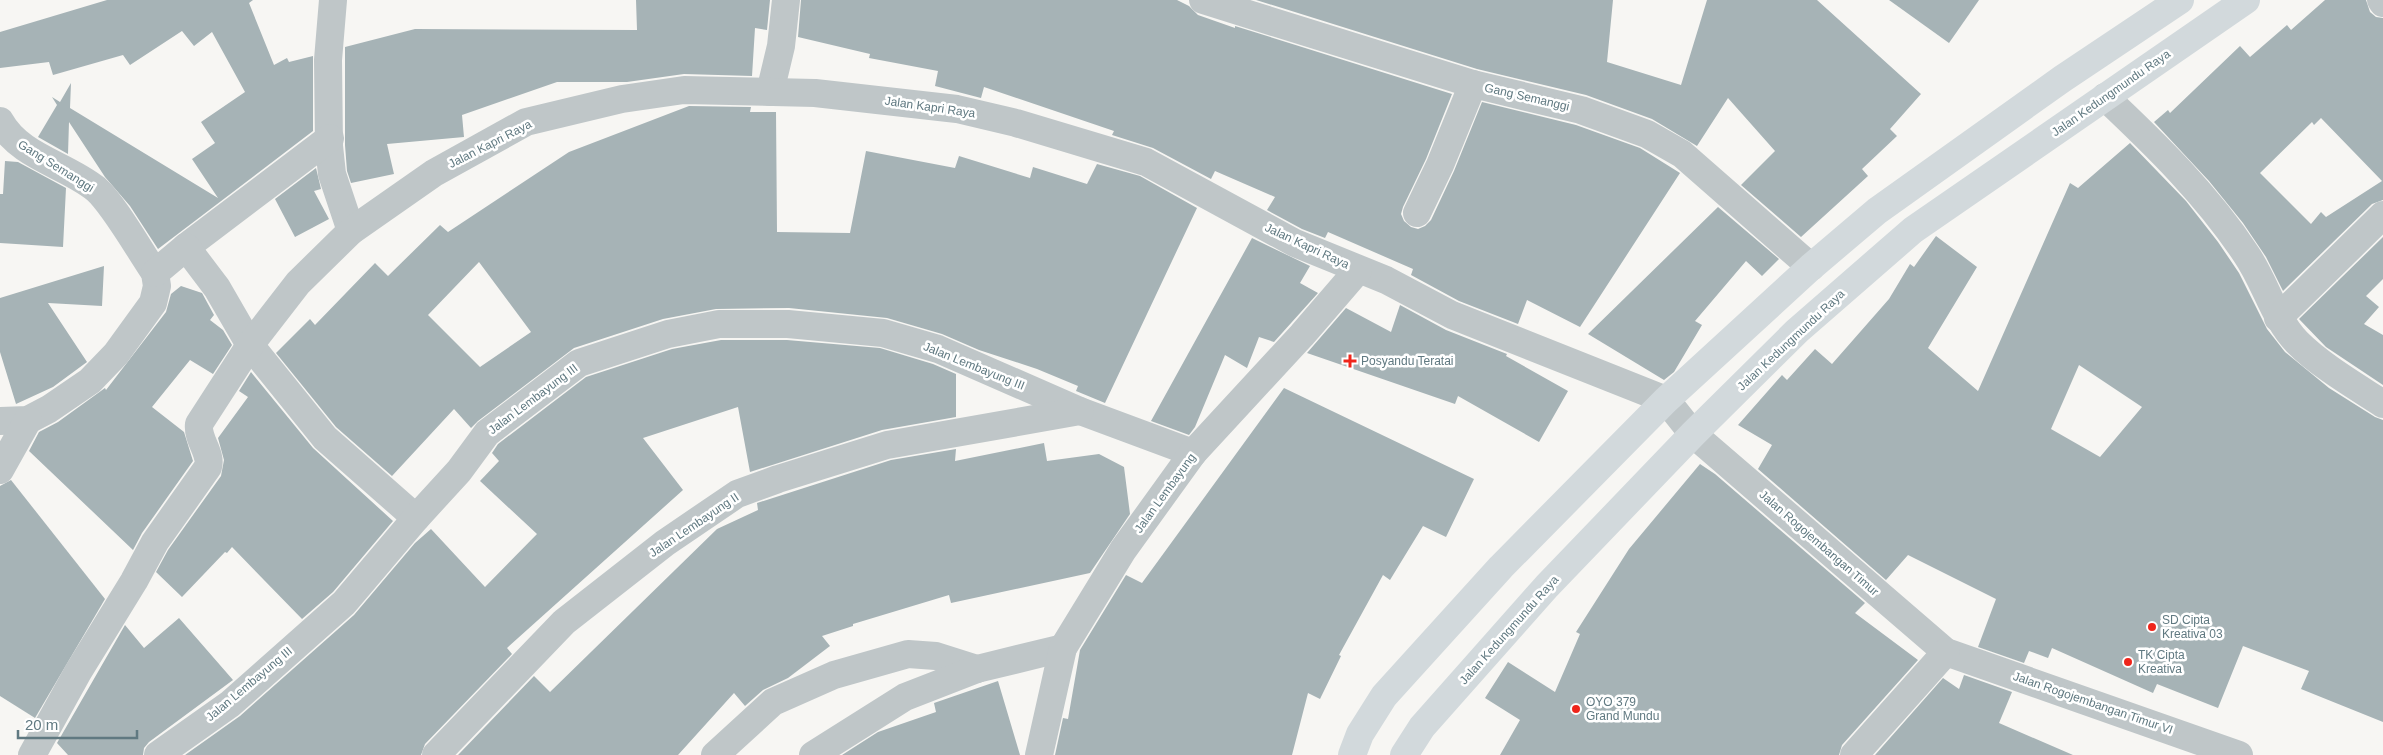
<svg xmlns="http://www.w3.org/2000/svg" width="2383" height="755" font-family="Arial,sans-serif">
	<rect width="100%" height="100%" fill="#f7f6f3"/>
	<g fill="#a6b3b6" fill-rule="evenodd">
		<polygon points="107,0 253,0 249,3 274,65 287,58 289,62 313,56 313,131 158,249 130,206 105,177 69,122 68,154 38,137 57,105 52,97 60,102 71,83 70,108 218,198 192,159 215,143 201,122 245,92 212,32 194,46 182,31 130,65 123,55 53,75 49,62 0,68 0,32"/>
		<polygon points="636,0 770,0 767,30 755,28 752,76 684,74 627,82 557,82 462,115 464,137 387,144 394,174 351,183 347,171 345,145 345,47 415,29 637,30"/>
		<polygon points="801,0 1177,0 1189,6 1198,15 1235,28 1235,26 1452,94 1426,159 1403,207 1401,214 1404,221 1411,227 1418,229 1425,226 1431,220 1454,171 1482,102 1576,125 1640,148 1680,173 1580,327 1527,300 1518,324 1459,301 1411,275 1413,269 1328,232 1325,238 1302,229 1267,210 1275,197 1215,171 1211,179 1153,148 1112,135 1114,131 984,87 981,98 935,86 938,71 869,58 870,54 798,37"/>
		<polygon points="1256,0 1613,0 1607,62 1681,85 1707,0 1817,0 1921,94 1890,129 1897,136 1862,169 1868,176 1801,237 1741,185 1775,151 1728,98 1697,146 1652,119 1586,95 1477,69"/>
		<polygon points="1889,0 1979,0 1949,43"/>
		<path d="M 2325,0 L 2366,0 L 2370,12 L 2376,17 L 2383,18 L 2383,200 L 2372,204 L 2283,291 L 2266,257 L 2243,223 L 2209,181 L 2154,122 L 2168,110 L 2170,113 L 2240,46 L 2250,57 L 2287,25 L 2291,30 ZM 2321,118 L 2382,181 L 2326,217 L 2321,212 L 2311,224 L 2260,173 L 2312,122 L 2314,125 Z"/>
		<path d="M 689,106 L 751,107 L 750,112 L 776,112 L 777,232 L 850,233 L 866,151 L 955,168 L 959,156 L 1030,178 L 1033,167 L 1087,184 L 1097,164 L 1140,176 L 1197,208 L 1105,403 L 1076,391 L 1078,386 L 1037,369 L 979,350 L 942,334 L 887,318 L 789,308 L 716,309 L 663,319 L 574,348 L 478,421 L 471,428 L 454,409 L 392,476 L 336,427 L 276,353 L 310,319 L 315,325 L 375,263 L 388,276 L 440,225 L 448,232 L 569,152 ZM 479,262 L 531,332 L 480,367 L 428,315 Z"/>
		<path d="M 2130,143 L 2186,201 L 2218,242 L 2239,273 L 2267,329 L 2285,352 L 2329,388 L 2375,417 L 2383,420 L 2383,722 L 2301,689 L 2309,671 L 2243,646 L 2218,708 L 2157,684 L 2153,693 L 2052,648 L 2048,658 L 2029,651 L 2024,663 L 1978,647 L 1996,599 L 1908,555 L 1886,580 L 1758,469 L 1772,445 L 1738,425 L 1782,375 L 1787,380 L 1815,349 L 1832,364 L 1889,299 L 1910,264 L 1914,267 L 1936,236 L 1977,267 L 1928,348 L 1978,391 L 2070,183 L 2078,188 ZM 2079,365 L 2142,407 L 2100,457 L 2051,429 Z"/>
		<polygon points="5,161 18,162 66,188 63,247 0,243 0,194 3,194"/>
		<polygon points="316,168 321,189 314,191 329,219 295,237 275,199"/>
		<polygon points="1718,207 1779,259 1762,276 1746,261 1695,321 1702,325 1674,372 1664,380 1588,334"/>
		<polygon points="2383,237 2383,279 2366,296 2379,307 2364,324 2383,335 2383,385 2326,347 2299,319"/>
		<polygon points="1252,238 1310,266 1300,283 1318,293 1274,342 1259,337 1247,368 1225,355 1195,427 1189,435 1151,421"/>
		<polygon points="104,266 102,306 48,303 87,362 53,387 16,404 0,352 0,298"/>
		<polygon points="181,286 202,293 214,315 210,320 223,330 232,345 213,374 190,360 152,407 184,432 193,461 142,533 133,550 29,451 39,432 58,422 105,388 106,390 166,312 171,294"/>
		<polygon points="1400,305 1446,330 1507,354 1506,356 1568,391 1539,442 1458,396 1455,404 1307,353 1346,308 1391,332"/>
		<polygon points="721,340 787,340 880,348 933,364 956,374 956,417 882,430 750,472 738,407 643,438 683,490 507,648 512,654 425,744 421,755 185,755 240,716 354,615 415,543 431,529 485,587 537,534 480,481 499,461 492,453 498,444 586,377 672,349"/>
		<polygon points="251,372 313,448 393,521 333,592 302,619 232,547 227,553 225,552 182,597 156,572 168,550 221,476 224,460 218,438 248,397 239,391"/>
		<polygon points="1284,388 1474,479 1446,537 1423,526 1390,580 1383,575 1339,655 1341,656 1320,699 1308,693 1292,755 1055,755 1063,718 1068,719 1080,650 1126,575 1142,583"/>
		<polygon points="1044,443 1047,461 1099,454 1124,467 1130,514 1090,573 951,603 949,595 853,624 853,626 822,636 830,646 788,678 763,690 745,706 734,693 678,755 458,755 534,676 550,692 717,529 758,510 757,503 891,460 956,449 955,461"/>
		<polygon points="1700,464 1715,474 1865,603 1855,613 1918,660 1842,745 1839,755 1500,755 1520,720 1485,698 1508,662 1555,692 1580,634 1576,632 1629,549"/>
		<polygon points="11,480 105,599 35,718 0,696 0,486"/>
		<polygon points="179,618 233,680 149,742 144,748 143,755 68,755 57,743 125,625 144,648"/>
		<polygon points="1964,675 2012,692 1999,723 2073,755 1875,755 1943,678 1959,689"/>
		<polygon points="998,681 1020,755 842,755 878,732 936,712 934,703"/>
	</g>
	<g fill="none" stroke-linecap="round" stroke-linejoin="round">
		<g stroke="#bfc6c8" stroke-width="28">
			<polyline points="333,0 328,60 329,146 332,174 351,231"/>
			<polyline points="1203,0 1473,84 1581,110 1647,134 1682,154 1811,267"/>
			<polyline points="2381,0 2383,3"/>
			<polyline points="770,92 781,46 786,0"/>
			<path d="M 2105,97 C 2156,145 2207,195 2246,254 C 2266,283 2273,317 2297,342 C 2321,366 2354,385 2383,404"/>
			<path d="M 0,121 C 20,157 65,164 96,189 C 113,204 137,246 151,267 L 155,273 L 157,286 L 153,303 L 116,354 L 90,381 L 49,409 L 28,420 L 0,421"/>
			<polyline points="1417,213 1440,165 1473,84"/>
			<polyline points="186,247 330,138"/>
			<polyline points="155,273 186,247 217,288 250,345 325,438 416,518"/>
			<polyline points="2278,318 2383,215"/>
			<polyline points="0,470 28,420"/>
			<path d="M 32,755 L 78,672 L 134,581 L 155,542 L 208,467 C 212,453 197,440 199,424 L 250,345 L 298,283 L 351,231 L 434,173 L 526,122 L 622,99 L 684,90 L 815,93 L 957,109 L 1016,123 L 1146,162 L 1295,243 L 1386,280 L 1452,315 L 1666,400 L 1693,434 L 1946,652 L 2239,755"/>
			<polyline points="158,755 230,704 344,603 416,518 459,471 487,433 579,363 668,334 719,324 788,324 883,333 938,349 1080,411 1193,453"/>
			<polyline points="436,755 564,622 665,543 737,494 778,479 887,445 1080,411"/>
			<polyline points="715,755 773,702 834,675 908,654 936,656 977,669"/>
			<polyline points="813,755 905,697 977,669 1063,648"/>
			<polyline points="1039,755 1063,648 1123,550 1193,453 1302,335 1358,270"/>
			<polyline points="1854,755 1946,652"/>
		</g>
		<g stroke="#d2d9dc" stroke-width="28">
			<polyline points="1352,755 1360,734 1384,696 1501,567 1666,400 1811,267 1877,211 2062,79 2180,0"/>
			<polyline points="1404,755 1422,727 1547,586 1693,434 1797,331 1913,230 2246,0"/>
		</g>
	</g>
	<g fill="#ef251b" stroke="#fff" stroke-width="2">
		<path d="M1347.5 353.5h5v5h5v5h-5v5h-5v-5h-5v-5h5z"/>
		<circle cx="2152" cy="627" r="5"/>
		<circle cx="2128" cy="662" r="5"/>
		<circle cx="1576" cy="709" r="5"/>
	</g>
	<g text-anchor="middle" stroke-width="5" stroke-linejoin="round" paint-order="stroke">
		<g font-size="12" fill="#607981" stroke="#fff">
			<text transform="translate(2111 93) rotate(-35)" y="4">Jalan Kedungmundu Raya</text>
			<text transform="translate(1527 97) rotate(13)" y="4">Gang Semanggi</text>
			<text transform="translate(930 107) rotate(8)" y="4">Jalan Kapri Raya</text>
			<text transform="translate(490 144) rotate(-27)" y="4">Jalan Kapri Raya</text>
			<text transform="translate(56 166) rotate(32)" y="4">Gang Semanggi</text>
			<text transform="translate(1307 246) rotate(25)" y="4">Jalan Kapri Raya</text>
			<text transform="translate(1791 340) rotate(-43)" y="4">Jalan Kedungmundu Raya</text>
			<text transform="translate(974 366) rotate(22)" y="4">Jalan Lembayung III</text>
			<text transform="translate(533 399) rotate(-37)" y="4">Jalan Lembayung III</text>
			<text transform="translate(1165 493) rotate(-54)" y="4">Jalan Lembayung</text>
			<text transform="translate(694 525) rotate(-34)" y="4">Jalan Lembayung II</text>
			<text transform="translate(1819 543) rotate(41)" y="4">Jalan Rogojembangan Timur</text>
			<text transform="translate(1509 630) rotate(-48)" y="4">Jalan Kedungmundu Raya</text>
			<text transform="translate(249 684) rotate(-40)" y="4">Jalan Lembayung III</text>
			<text transform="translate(2093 703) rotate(19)" y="4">Jalan Rogojembangan Timur VI</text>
		</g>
		<g font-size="12" fill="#607981" stroke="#fff" text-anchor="start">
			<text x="1361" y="365">Posyandu Teratai</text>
			<text x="2162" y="624">SD Cipta<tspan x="2162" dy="14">Kreativa 03</tspan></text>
			<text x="2138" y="659">TK Cipta<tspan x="2138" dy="14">Kreativa</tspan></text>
			<text x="1586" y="706">OYO 379<tspan x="1586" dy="14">Grand Mundu</tspan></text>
		</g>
	</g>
	<path d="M18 730v8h119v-8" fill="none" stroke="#607981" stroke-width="2.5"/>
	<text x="25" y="730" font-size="15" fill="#607981" stroke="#ffffff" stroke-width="4" paint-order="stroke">20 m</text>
</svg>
